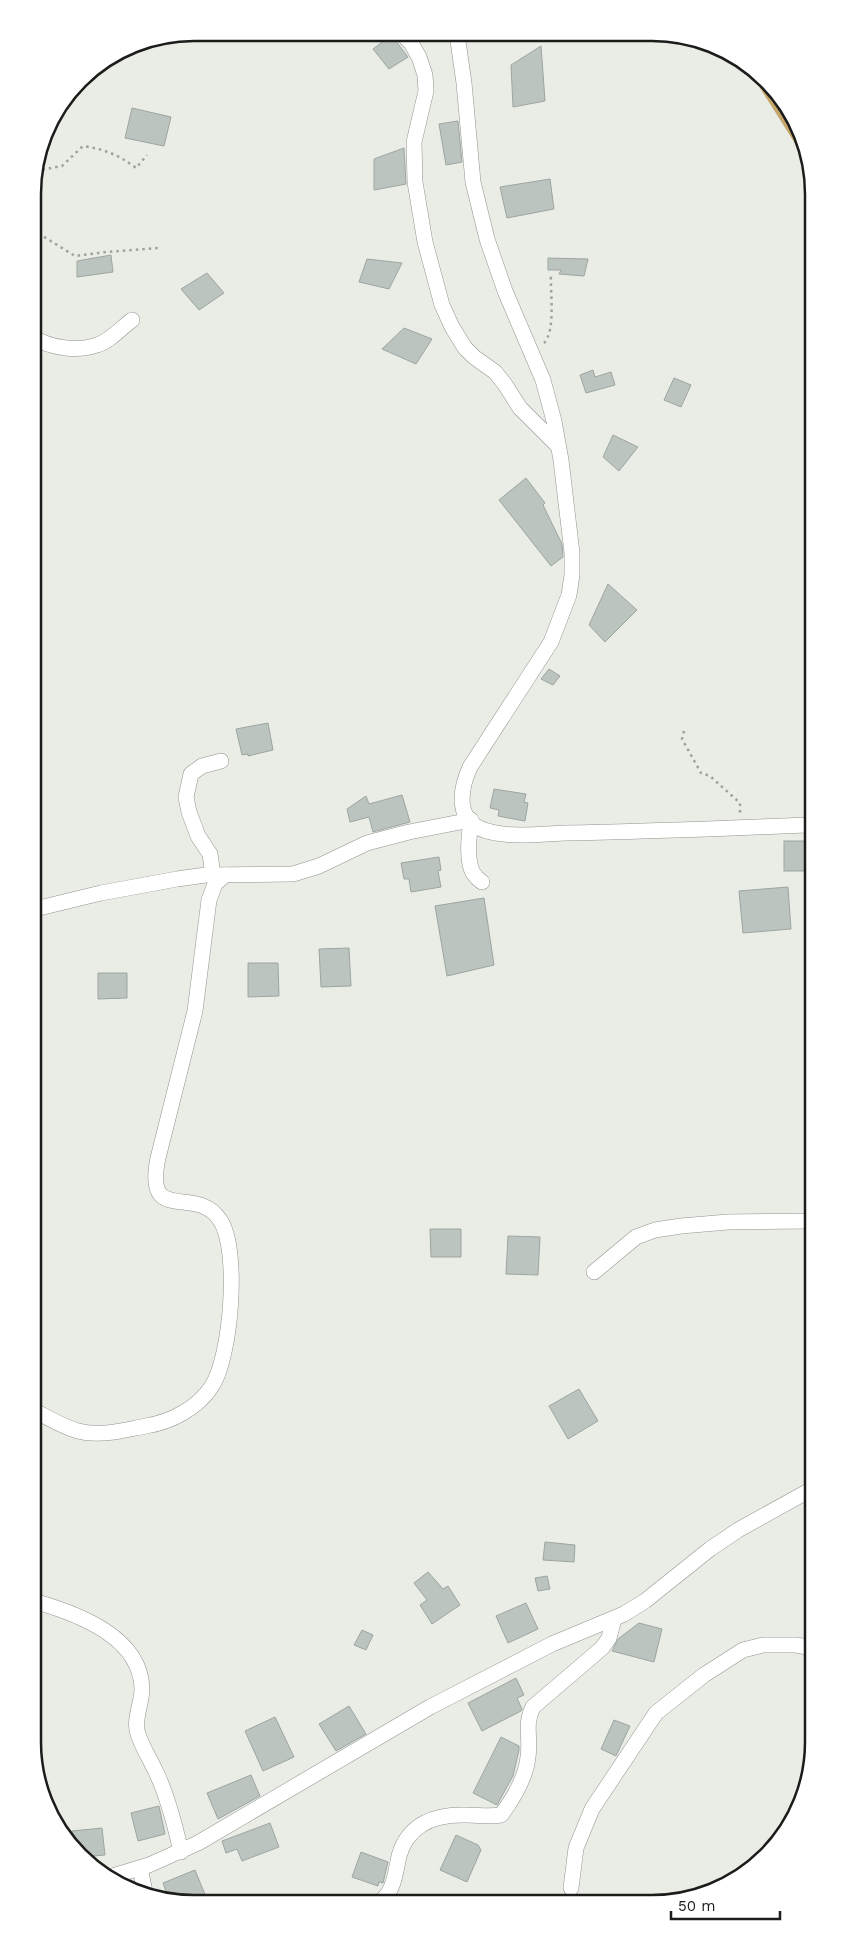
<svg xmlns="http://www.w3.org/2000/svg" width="846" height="1936" font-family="'Work Sans',sans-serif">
	<rect width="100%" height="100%" fill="#e9ede6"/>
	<path fill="#c7a66b" d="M 746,66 C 750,69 756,70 760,74 C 781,93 808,135 808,164 Z"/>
	<g fill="#bcc4bf" stroke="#9ea5a1">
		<polygon points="393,34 395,40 408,57 389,69 373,49"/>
		<polygon points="541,46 545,101 513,107 511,65"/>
		<polygon points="132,108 171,117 164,146 125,138"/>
		<polygon points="458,121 462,162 446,165 439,124"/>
		<polygon points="404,148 406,184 374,190 374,159"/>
		<polygon points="550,179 554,209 507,218 500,187"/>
		<polygon points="111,255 113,272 77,277 77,261"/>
		<polygon points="548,258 588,259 584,276 559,274 561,270 548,270"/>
		<polygon points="367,259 402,263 389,289 359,282"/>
		<polygon points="207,273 224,293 199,310 181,289"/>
		<polygon points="404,328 432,339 416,364 382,349"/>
		<polygon points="593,370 595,377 611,372 615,385 586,393 580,375"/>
		<polygon points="674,378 691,385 681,407 664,400"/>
		<polygon points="613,435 638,447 619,471 603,457"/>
		<polygon points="526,478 545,503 543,505 562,544 563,557 551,566 499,500"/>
		<polygon points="608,584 637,610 605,642 589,625"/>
		<polygon points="549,669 560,676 553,685 541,679"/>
		<polygon points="268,723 273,750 248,756 248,754 242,755 236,729"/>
		<polygon points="494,789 526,794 524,802 528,803 525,821 498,816 499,810 490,808"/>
		<polygon points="402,795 410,822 373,832 369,817 350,822 347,809 366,796 369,804"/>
		<rect x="784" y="841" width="26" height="30"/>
		<polygon points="439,857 441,870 438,871 441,887 411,892 409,879 404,879 401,863"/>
		<polygon points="788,887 791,929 743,933 739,891"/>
		<polygon points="484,898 494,965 447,976 435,906"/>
		<polygon points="349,948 351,986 321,987 319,949"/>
		<polygon points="248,963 278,963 279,996 248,997"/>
		<polygon points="98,973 127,973 127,998 98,999"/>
		<polygon points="430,1229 461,1229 461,1257 431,1257"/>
		<polygon points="508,1236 540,1237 538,1275 506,1274"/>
		<polygon points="579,1389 598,1421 568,1439 549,1406"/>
		<polygon points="545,1542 575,1545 574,1562 543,1560"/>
		<polygon points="428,1572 443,1589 448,1586 460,1605 432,1624 420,1605 427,1600 414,1583"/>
		<polygon points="547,1576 550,1589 538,1591 535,1578"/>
		<polygon points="526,1603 538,1629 508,1643 496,1616"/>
		<polygon points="639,1623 662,1629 654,1662 612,1651 618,1639"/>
		<polygon points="362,1630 373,1635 366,1650 354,1645"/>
		<polygon points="516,1678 524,1695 517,1698 522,1709 521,1711 482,1731 468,1703"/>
		<polygon points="349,1706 366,1734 336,1751 319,1724"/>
		<polygon points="275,1717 294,1757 263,1771 245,1731"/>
		<polygon points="614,1720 630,1726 616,1756 601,1749"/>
		<polygon points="501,1737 519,1746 519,1750 513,1776 497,1805 473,1793"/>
		<polygon points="251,1775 260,1796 218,1819 207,1793"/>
		<polygon points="159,1806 165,1834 138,1841 131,1813"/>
		<polygon points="270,1823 279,1847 242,1861 237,1849 226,1853 222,1841"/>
		<polygon points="102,1828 105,1855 82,1857 74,1848 72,1831"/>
		<polygon points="456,1835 478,1845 481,1850 467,1882 440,1870"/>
		<polygon points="361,1852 388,1862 383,1883 379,1882 378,1886 352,1877"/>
		<polygon points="195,1870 206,1897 197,1900 169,1900 163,1883"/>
	</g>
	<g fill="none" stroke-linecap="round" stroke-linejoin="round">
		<g stroke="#90948e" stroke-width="16">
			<g id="minor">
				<polyline points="402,34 411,43 419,57 425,75 426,91 414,142 415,182 425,242 442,305 452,327 465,348 474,357 495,372 504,383 520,408 558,446"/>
				<path d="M 457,34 L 464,83 L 473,182 L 487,239 L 505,291 L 543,380 L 554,421 L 561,460 L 572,553 L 572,575 L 569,595 L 551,642 L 470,767 C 461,787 455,816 479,828 C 502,839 541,834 566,833 C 648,832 729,828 810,825"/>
				<path d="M 33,337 C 50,348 77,352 97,345 C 110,341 121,328 132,320"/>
				<polyline points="213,875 210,854 198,836 189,812 186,797 191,774 202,766 221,761"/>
				<path d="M 35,909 L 101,893 L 177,879 L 206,875 L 293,874 L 319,866 L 367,843 L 409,832 L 471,820 C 469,835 466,860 473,873 C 475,876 479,880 482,882"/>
				<polyline points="594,1272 636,1237 655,1230 681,1226 728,1222 811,1221"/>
				<path d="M 37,1412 C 50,1419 64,1427 78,1431 C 100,1437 124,1430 146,1426 C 171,1422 198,1408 212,1386 C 231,1357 240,1249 220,1220 C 196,1183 144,1227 158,1158 L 195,1011 L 209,900 L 215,884 L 225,875"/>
				<path d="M 37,1602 C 78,1614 141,1637 142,1689 C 142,1703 133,1720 138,1734 C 142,1747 150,1759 156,1772 C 168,1797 175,1825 181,1852"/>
				<polyline points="140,1868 145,1892"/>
				<polyline points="113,1876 149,1865 198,1843 430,1707 552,1644 624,1614 645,1601 710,1549 738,1530 812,1489"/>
				<polyline points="571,1888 576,1848 592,1809 656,1713 704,1675 743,1650 763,1645 796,1645 813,1648"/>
				<path d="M 383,1899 C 394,1890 396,1870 399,1856 C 408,1824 435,1814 466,1815 C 478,1815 489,1817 501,1815 C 513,1799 526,1777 528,1757 C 531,1739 524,1724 533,1707 L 602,1648 L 609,1638 L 614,1619"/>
			</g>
		</g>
		<g stroke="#9ea19c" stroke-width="2.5" stroke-dasharray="2.5 4" stroke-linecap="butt">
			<path d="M 36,171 L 62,166 L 83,146 C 104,149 119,155 136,168 L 147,155"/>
			<polyline points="33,230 75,256 106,252 158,248"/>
			<path d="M 544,343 C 556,331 550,291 551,273"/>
			<polyline points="684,731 682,739 701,773 710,776 740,803 740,814"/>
		</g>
		<use href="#minor" stroke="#fff" stroke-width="15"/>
	</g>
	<path d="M0 0H846V1936H0ZM194 41H652A153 153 0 0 1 805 194V1742A153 153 0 0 1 652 1895H194A153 153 0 0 1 41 1742V194A153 153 0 0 1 194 41Z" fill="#fff" fill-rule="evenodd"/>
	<path fill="none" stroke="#1c1d1b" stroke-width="2.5" d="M194 41H652A153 153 0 0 1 805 194V1742A153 153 0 0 1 652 1895H194A153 153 0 0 1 41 1742V194A153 153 0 0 1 194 41Z"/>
	<path d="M671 1911v8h109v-8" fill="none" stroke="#1c1d1b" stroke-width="2.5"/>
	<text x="678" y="1911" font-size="15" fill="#1c1d1b" stroke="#ffffff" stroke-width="4" paint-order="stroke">50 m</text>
</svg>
